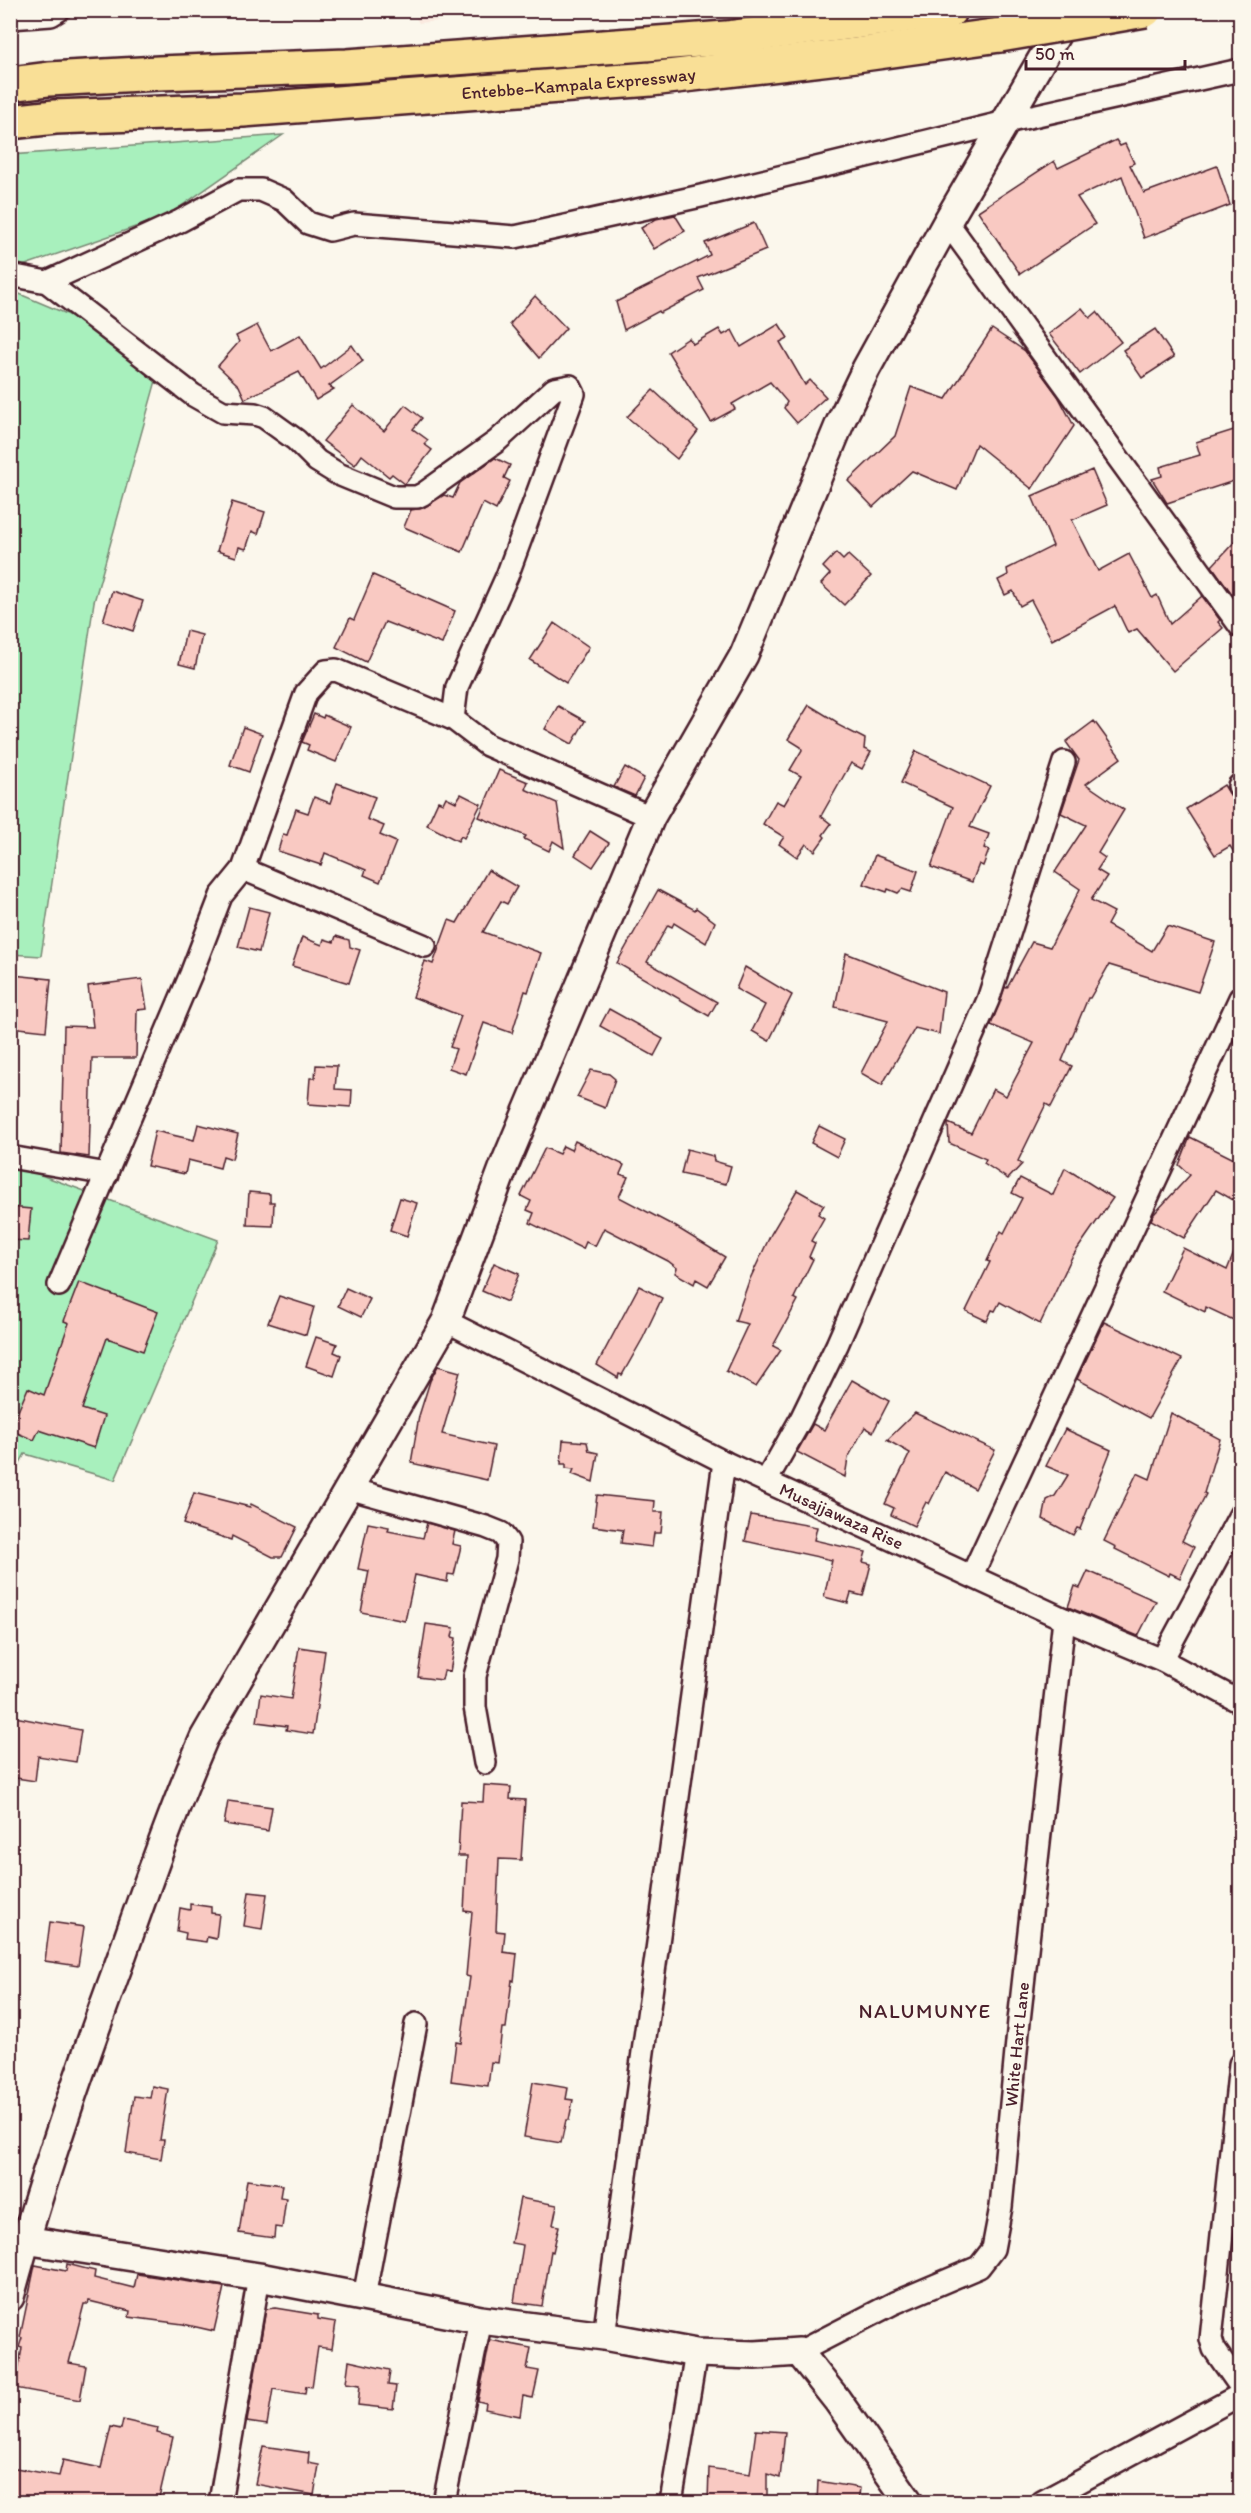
<svg xmlns="http://www.w3.org/2000/svg" width="1251" height="2513" font-family="Itim,sans-serif">
	<rect width="100%" height="100%" fill="#fbf7ec"/>
	<filter id="ink" filterUnits="userSpaceOnUse"><feTurbulence type="fractalNoise" baseFrequency=".0167" numOctaves="2"/><feDisplacementMap in="SourceGraphic" scale="12" xChannelSelector="R" yChannelSelector="G"/><feConvolveMatrix kernelMatrix="1 2 1 2 8 2 1 2 1" color-interpolation-filters="sRGB"/></filter>
	<g filter="url(#ink)">
		<polygon fill="#fae9df" points="411,11 540,11 419,23"/>
		<g fill="#a8f0bd" stroke="#798874" stroke-width="1.5">
			<polygon points="283,135 167,216 11,270 10,155"/>
			<polygon points="10,290 67,314 161,363 94,602 41,956 10,954"/>
			<polygon points="11,1164 218,1240 115,1480 25,1454 11,1479"/>
		</g>
		<g fill="#f9c9c2" stroke="#4a1f2b" stroke-width="1.5">
			<polygon points="1116,140 1120,146 1125,144 1134,163 1130,165 1144,193 1217,166 1230,205 1144,238 1122,176 1077,197 1095,224 1020,274 978,211 1054,161 1058,168"/>
			<polygon points="675,215 685,231 654,249 641,228 656,219"/>
			<polygon points="754,223 766,250 698,278 704,290 660,313 659,311 624,330 616,302 710,255 705,243"/>
			<polygon points="535,296 566,328 539,358 510,324"/>
			<polygon points="1082,308 1090,318 1097,312 1121,342 1080,374 1049,334"/>
			<polygon points="779,324 788,338 780,342 805,385 810,380 826,397 797,423 784,408 787,402 770,382 732,404 735,409 711,422 668,352 689,338 693,344 719,329 723,335 732,330 741,347"/>
			<polygon points="257,325 271,351 300,335 321,369 352,345 363,361 329,386 334,389 316,400 299,372 245,399 239,386 218,366 239,342 236,336"/>
			<polygon points="992,329 1025,351 1058,396 1074,426 1032,489 976,444 957,490 912,471 873,507 848,481 895,436 911,387 946,399"/>
			<polygon points="1155,329 1174,357 1142,378 1123,350"/>
			<polygon points="653,390 698,431 677,459 627,417"/>
			<polygon points="353,405 384,431 405,405 422,418 413,429 428,440 424,444 432,450 405,484 392,474 389,477 362,455 355,465 323,441"/>
			<polygon points="1240,428 1240,479 1167,503 1152,479 1162,476 1160,467 1200,455 1196,442"/>
			<polygon points="495,458 510,465 504,478 510,481 496,510 483,503 462,552 404,527 411,510 423,508 444,495 453,498 460,483"/>
			<polygon points="1092,470 1107,505 1072,520 1098,571 1129,554 1152,598 1157,595 1170,624 1202,596 1220,620 1218,622 1223,628 1173,671 1137,629 1128,633 1115,606 1052,640 1031,600 1020,606 1013,591 1005,595 998,580 1008,575 1007,569 1053,546 1032,496"/>
			<polygon points="232,502 265,512 258,534 252,531 246,549 239,547 236,557 217,551"/>
			<polygon points="1240,536 1240,597 1237,601 1212,566"/>
			<polygon points="836,553 843,560 848,555 871,576 844,605 821,584 830,574 823,567"/>
			<polygon points="373,575 455,611 442,644 385,622 366,662 336,647 350,618 354,620"/>
			<polygon points="112,591 143,601 133,631 103,621"/>
			<polygon points="554,623 589,647 566,683 530,660"/>
			<polygon points="186,631 202,635 195,668 179,664"/>
			<polygon points="809,705 837,722 836,724 865,739 864,749 871,752 862,769 851,763 821,816 831,824 823,835 825,837 815,851 806,844 797,857 779,844 784,837 763,824 776,801 784,805 801,776 790,770 802,750 801,747 788,739"/>
			<polygon points="558,706 585,721 572,744 545,729"/>
			<polygon points="314,714 323,718 324,715 351,727 336,762 307,750 309,745 302,742"/>
			<polygon points="1094,721 1121,758 1086,784 1124,810 1098,853 1105,858 1097,870 1107,876 1091,900 1114,912 1107,925 1152,951 1167,926 1215,942 1198,992 1109,965 1090,998 1088,998 1062,1061 1072,1066 1051,1107 1046,1104 1018,1161 1022,1164 1008,1179 984,1163 986,1159 949,1143 948,1124 948,1123 971,1133 993,1089 1006,1096 1034,1043 991,1025 1005,987 1007,988 1032,942 1050,947 1080,889 1055,872 1086,825 1061,813 1079,760 1066,742"/>
			<polygon points="243,727 262,734 249,772 230,765"/>
			<polygon points="916,751 990,786 970,827 989,834 984,848 989,850 983,866 979,864 972,882 931,867 953,807 901,783"/>
			<polygon points="625,767 644,778 635,796 614,787"/>
			<polygon points="499,770 528,782 525,789 557,803 564,848 553,841 549,851 524,839 526,836 479,817"/>
			<polygon points="337,783 375,797 367,819 384,826 380,835 396,842 380,882 364,875 366,870 325,853 321,865 278,851 283,834 287,835 296,809 308,813 314,797 330,803"/>
			<polygon points="1224,785 1232,798 1240,798 1240,862 1230,846 1215,855 1186,809"/>
			<polygon points="461,794 481,804 464,838 461,836 458,841 427,825 438,801 443,803 446,797 456,802"/>
			<polygon points="590,831 609,843 593,867 575,855"/>
			<polygon points="875,855 918,871 911,892 902,889 898,893 888,889 887,892 864,884"/>
			<polygon points="488,870 517,887 507,904 501,901 483,932 541,953 528,992 525,991 512,1033 484,1023 466,1074 449,1068 456,1049 450,1047 461,1016 413,997 425,961 433,964 449,920 457,923"/>
			<polygon points="658,890 695,910 696,908 715,922 706,943 674,923 672,927 668,925 647,962 717,1002 709,1016 617,963"/>
			<polygon points="249,907 269,912 259,952 238,947"/>
			<polygon points="336,936 349,940 350,947 360,950 349,983 292,966 302,937 322,945 324,939 334,942"/>
			<polygon points="846,953 944,992 939,1034 915,1028 882,1085 861,1073 888,1021 835,1007"/>
			<polygon points="745,967 792,995 769,1041 752,1031 765,1005 736,989"/>
			<polygon points="13,975 51,979 46,1031 10,1027"/>
			<polygon points="142,979 147,1009 137,1010 136,1058 92,1058 89,1157 61,1153 64,1026 93,1027 88,986"/>
			<polygon points="609,1009 663,1039 654,1056 600,1026"/>
			<polygon points="316,1065 337,1066 335,1089 352,1090 351,1107 308,1104 310,1078 315,1078"/>
			<polygon points="591,1070 609,1074 615,1079 605,1108 577,1097"/>
			<polygon points="198,1124 238,1134 232,1159 223,1156 220,1168 188,1160 185,1174 147,1166 155,1131 194,1140"/>
			<polygon points="819,1126 845,1139 837,1157 811,1143"/>
			<polygon points="1190,1137 1240,1162 1240,1204 1216,1190 1184,1238 1151,1220 1154,1214 1190,1175 1179,1165"/>
			<polygon points="575,1141 624,1165 620,1174 628,1177 619,1197 676,1227 725,1257 708,1286 696,1279 694,1284 675,1273 677,1268 668,1261 604,1228 595,1246 586,1242 583,1249 530,1223 534,1213 527,1210 531,1201 521,1196 545,1148 559,1154 563,1146 571,1150"/>
			<polygon points="687,1149 713,1156 714,1161 731,1166 726,1184 681,1174"/>
			<polygon points="1065,1168 1113,1198 1072,1257 1040,1324 1000,1302 995,1311 992,1310 987,1321 966,1311 990,1262 987,1261 1001,1231 1004,1233 1022,1198 1012,1193 1020,1178 1053,1195"/>
			<polygon points="797,1190 824,1205 818,1214 824,1218 811,1241 815,1243 809,1257 813,1259 794,1298 798,1300 773,1346 781,1350 756,1387 726,1371 748,1324 735,1321 749,1281 771,1234"/>
			<polygon points="249,1192 270,1194 270,1202 274,1202 273,1226 247,1225"/>
			<polygon points="400,1198 417,1203 407,1236 390,1230"/>
			<polygon points="10,1207 31,1209 28,1241 10,1240"/>
			<polygon points="1240,1238 1240,1323 1206,1307 1205,1312 1162,1291 1183,1248 1227,1270"/>
			<polygon points="494,1263 519,1274 507,1302 482,1291"/>
			<polygon points="79,1282 158,1312 143,1351 107,1338 82,1409 104,1416 94,1448 39,1430 34,1440 10,1430 28,1388 44,1395 69,1323 64,1321"/>
			<polygon points="639,1286 662,1298 643,1338 622,1375 619,1374 618,1378 597,1365"/>
			<polygon points="346,1288 370,1299 361,1317 338,1306"/>
			<polygon points="279,1296 314,1307 306,1335 268,1323"/>
			<polygon points="1104,1322 1182,1359 1149,1418 1077,1379"/>
			<polygon points="316,1337 337,1344 334,1352 341,1355 334,1376 306,1366"/>
			<polygon points="438,1366 460,1372 442,1434 494,1446 487,1480 411,1463 419,1416 430,1381"/>
			<polygon points="852,1380 889,1401 873,1432 865,1427 848,1458 845,1477 797,1452 813,1424 824,1430"/>
			<polygon points="915,1413 995,1450 975,1489 945,1472 929,1504 926,1502 914,1526 891,1515 894,1508 885,1504 910,1453 887,1440"/>
			<polygon points="1171,1413 1220,1439 1204,1493 1206,1494 1182,1541 1194,1547 1180,1578 1170,1573 1169,1576 1115,1549 1116,1547 1104,1541 1137,1473 1150,1479"/>
			<polygon points="1065,1429 1111,1450 1080,1529 1077,1528 1073,1535 1043,1519 1047,1500 1055,1496 1068,1475 1046,1466"/>
			<polygon points="563,1440 587,1442 589,1451 598,1453 593,1482 572,1474 574,1469 566,1468 566,1464 561,1464"/>
			<polygon points="194,1493 250,1507 251,1504 297,1527 282,1557 273,1557 232,1536 231,1540 183,1524"/>
			<polygon points="597,1495 655,1501 654,1512 663,1512 661,1533 654,1533 652,1547 621,1543 623,1530 593,1526"/>
			<polygon points="751,1515 817,1527 814,1540 866,1552 863,1562 871,1564 863,1596 851,1593 848,1603 824,1597 832,1560 745,1541"/>
			<polygon points="368,1523 389,1527 388,1531 423,1538 427,1523 455,1531 452,1544 461,1546 454,1575 448,1574 447,1582 415,1575 405,1621 361,1612 369,1571 358,1569"/>
			<polygon points="1088,1571 1156,1601 1138,1636 1068,1607 1075,1586 1080,1588"/>
			<polygon points="426,1624 454,1628 452,1637 456,1638 450,1672 444,1671 442,1680 418,1677"/>
			<polygon points="299,1647 325,1651 313,1734 286,1730 287,1726 257,1722 261,1694 291,1699"/>
			<polygon points="10,1716 81,1730 76,1762 38,1756 35,1781 10,1777"/>
			<polygon points="484,1785 511,1787 510,1799 525,1800 521,1860 499,1859 496,1931 505,1932 503,1952 517,1954 514,1981 512,1980 506,2028 502,2028 498,2063 491,2062 488,2086 451,2081 456,2042 461,2043 470,1977 466,1976 472,1912 464,1911 467,1856 458,1856 461,1801 483,1802"/>
			<polygon points="228,1801 272,1807 268,1831 224,1824"/>
			<polygon points="249,1892 267,1894 262,1929 244,1926"/>
			<polygon points="190,1904 211,1907 211,1913 219,1914 216,1939 207,1937 206,1942 185,1939 186,1933 177,1931 180,1908 190,1910"/>
			<polygon points="50,1922 84,1927 78,1966 45,1961"/>
			<polygon points="533,2082 568,2088 566,2099 573,2100 569,2120 566,2120 561,2143 524,2137"/>
			<polygon points="152,2086 168,2089 160,2140 164,2140 161,2159 126,2153 134,2096 150,2098"/>
			<polygon points="247,2180 282,2185 280,2197 286,2198 282,2228 275,2227 274,2238 239,2233"/>
			<polygon points="520,2198 557,2205 553,2225 559,2226 553,2252 551,2251 542,2306 514,2302 523,2245 511,2243"/>
			<polygon points="67,2264 95,2271 94,2278 134,2288 137,2274 224,2287 214,2331 183,2324 129,2317 130,2311 89,2301 88,2304 84,2304 69,2363 86,2366 80,2400 15,2388 22,2348 19,2347 22,2338 20,2337 35,2265 66,2271"/>
			<polygon points="275,2308 318,2315 318,2319 336,2322 332,2349 318,2347 312,2387 306,2386 305,2394 273,2389 267,2425 247,2422 266,2309"/>
			<polygon points="490,2340 531,2348 527,2369 539,2371 533,2398 523,2396 520,2416 485,2409 486,2403 478,2401"/>
			<polygon points="349,2361 390,2370 388,2385 396,2386 393,2409 358,2405 360,2385 346,2383"/>
			<polygon points="123,2420 158,2428 157,2433 173,2437 158,2502 23,2502 24,2498 10,2495 10,2467 59,2476 63,2460 101,2468 111,2427 121,2429"/>
			<polygon points="756,2430 785,2432 780,2478 767,2474 767,2502 708,2502 709,2468 750,2474"/>
			<polygon points="263,2446 309,2453 308,2463 319,2465 314,2495 255,2484"/>
			<polygon points="818,2481 860,2488 858,2502 817,2502"/>
		</g>
		<g fill="none" stroke-linecap="round" stroke-linejoin="round">
			<g stroke="#4a1f2b" stroke-width="26">
				<g id="minor">
					<polyline points="10,18 51,15 59,10"/>
					<polyline points="947,222 1240,626"/>
					<polyline points="10,275 47,282 193,395 223,412 255,414 264,417 296,440 317,461 338,474 394,497 417,497 423,494 497,441 554,389 570,386 574,394 507,576 457,687 453,719"/>
					<polyline points="47,282 180,221 238,190 261,190 284,200 308,223 330,230 354,224 515,237 701,196 1006,122 1240,70"/>
					<polyline points="1239,786 1240,785"/>
					<polyline points="243,869 425,946"/>
					<polyline points="10,1157 107,1174"/>
					<polyline points="59,1285 191,974 221,896 243,869 306,693 326,671 336,670 453,719 487,745 651,817"/>
					<path id="s1" d="M 446,1321 L 724,1462 L 1064,1619 L 1162,1660 L 1240,1702"/>
					<polyline points="766,1481 801,1419 837,1345 988,1000 1064,762"/>
					<polyline points="348,1488 486,1527 501,1533 508,1542 507,1559 475,1676 475,1707 485,1763"/>
					<polyline points="972,1575 1240,998"/>
					<polyline points="1162,1660 1240,1515"/>
					<polyline points="1240,2064 1211,2339 1214,2349 1240,2386"/>
					<polyline points="364,2297 416,2024"/>
					<polyline points="604,2336 724,1462"/>
					<path id="s2" d="M 799,2352 L 894,2303 L 979,2267 L 993,2249 L 1001,2207 L 1019,2021 L 1064,1619"/>
					<polyline points="220,2502 259,2277"/>
					<polyline points="444,2502 481,2320"/>
					<polyline points="671,2502 696,2353"/>
					<polyline points="1042,2502 1240,2395"/>
				</g>
			</g>
			<g stroke="#4a1f2b" stroke-width="32">
				<g id="tertiary">
					<polyline points="25,2240 259,2277 481,2320 604,2336 696,2353 755,2355 799,2352 837,2400 909,2502"/>
					<path d="M 10,2297 C 40,2184 79,2073 119,1964 C 146,1888 172,1812 204,1738 L 446,1321 L 504,1166 L 651,817 L 744,655 L 840,423 L 866,369 L 947,222 L 1070,11"/>
				</g>
			</g>
			<g stroke="#4a1f2b" stroke-width="38">
				<g id="motorway">
					<polyline points="10,84 49,79 159,73 347,66 726,38 950,10"/>
					<path id="s3" d="M 10,122 L 55,117 L 243,110 L 651,79 L 856,55 L 1000,35"/>
				</g>
			</g>
			<use href="#minor" stroke="#fbf7ec" stroke-width="21"/>
			<use href="#tertiary" stroke="#fbf7ec" stroke-width="27"/>
			<use href="#motorway" stroke="#f9df96" stroke-width="33"/>
			<g stroke="#4a1f2b" stroke-width="38" stroke-linecap="butt">
				<polyline id="motorway-bridge" points="1000,35 1145,10"/>
			</g>
			<use href="#motorway-bridge" stroke="#f9df96" stroke-width="33"/>
		</g>
	</g>
	<g text-anchor="middle" stroke-width="4.5" stroke-linejoin="round" paint-order="stroke">
		<g font-size="18" fill="#4a1f2b" stroke="#fbf7ec">
			<text dy="6" stroke="none"><textPath href="#s3" startOffset="570">Entebbe–Kampala Expressway</textPath></text>
			<text dy="6" stroke="none"><textPath href="#s1" startOffset="441">Musajjawaza Rise</textPath></text>
			<text dy="6" stroke="none"><textPath href="#s2" startOffset="428">White Hart Lane</textPath></text>
		</g>
		<g font-size="21" letter-spacing="1.5" fill="#4a1f2b" stroke="#fbf7ec">
			<text x="925" y="2018">NALUMUNYE</text>
		</g>
	</g>
	<rect width="1251" height="2513" fill="none" stroke="#fbf7ec" stroke-width="36"/>
	<rect x="18" y="18" width="1215" height="2477" fill="none" stroke="#4a1f2b" stroke-width="2" filter="url(#ink)"/>
	<path d="M1026 60v9h159v-9" fill="none" stroke="#4a1f2b" stroke-width="3"/>
	<text x="1035" y="60" font-size="18" fill="#4a1f2b" stroke="#fbf7ec" stroke-width="4.5" paint-order="stroke">50 m</text>
</svg>
